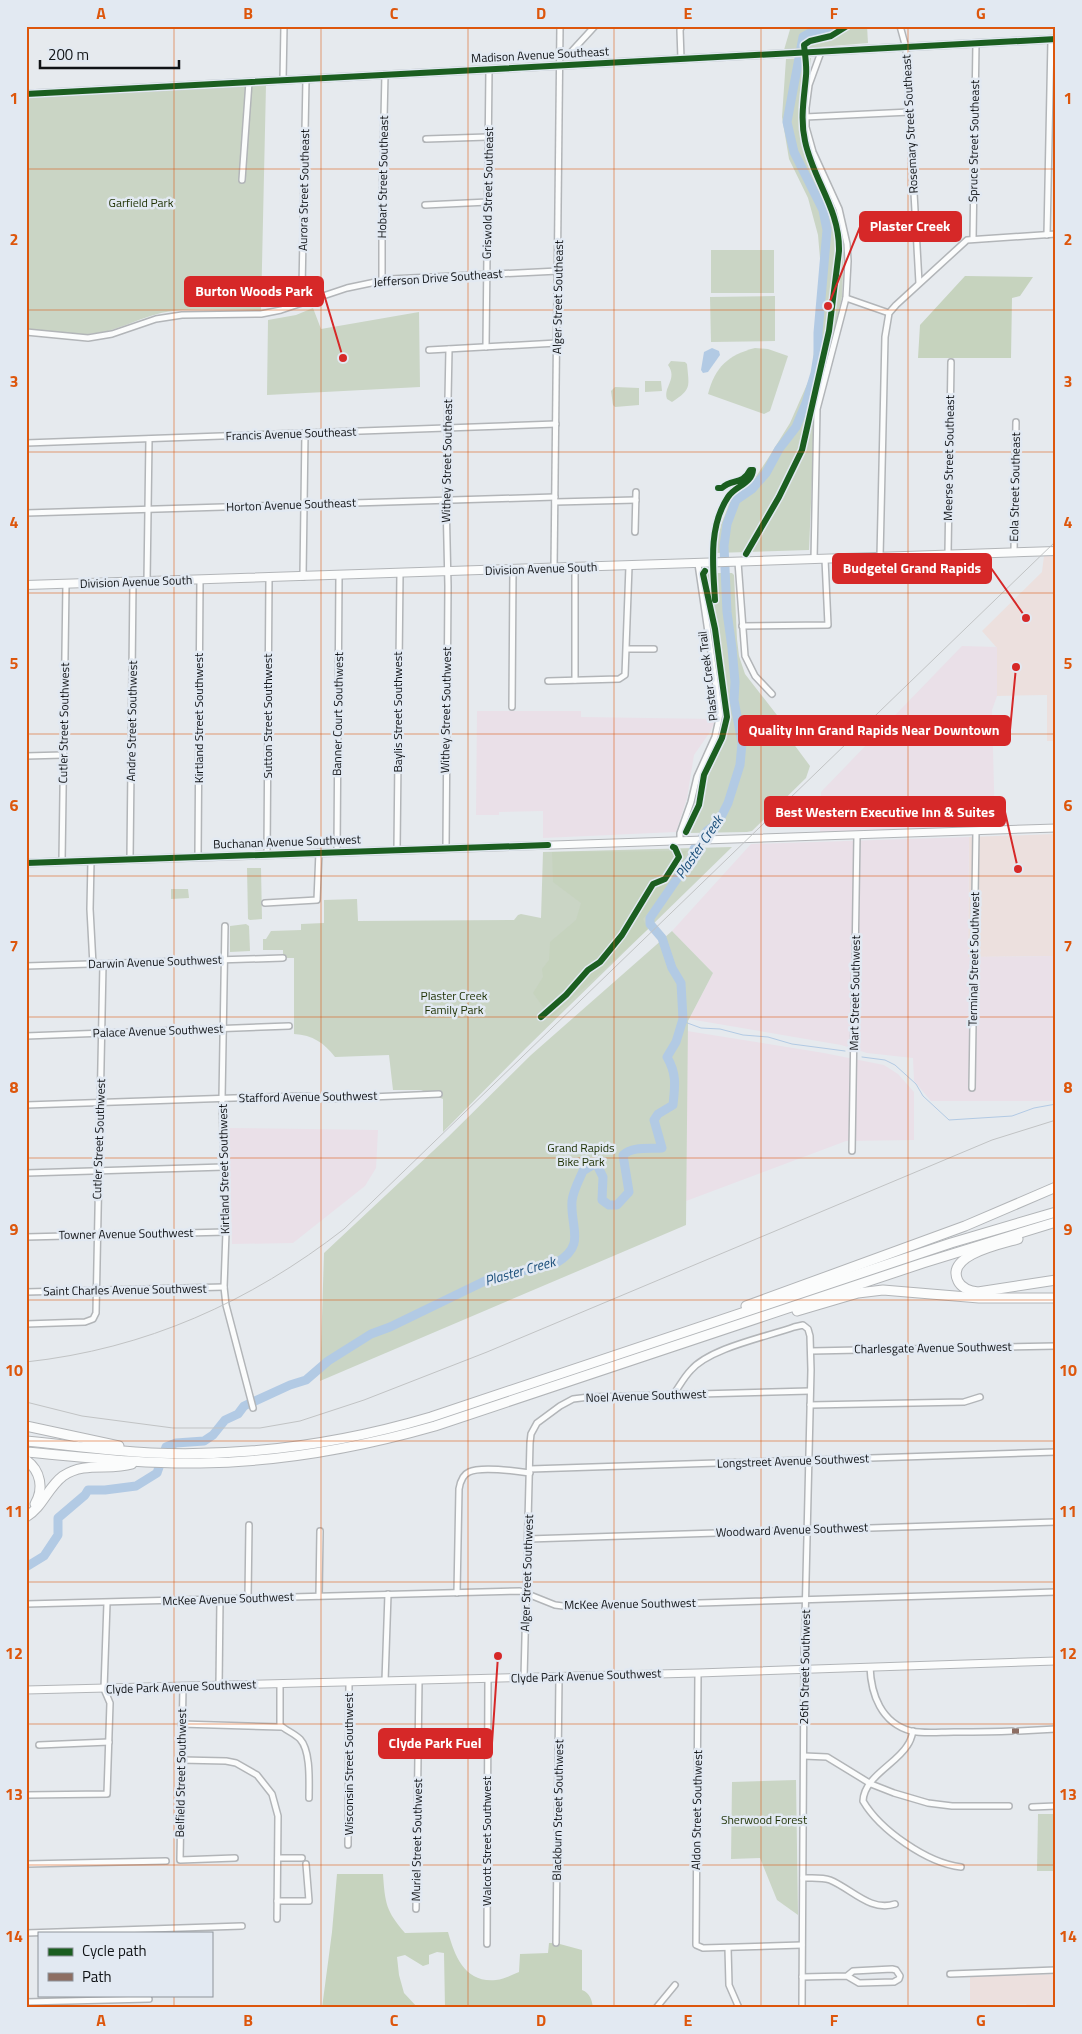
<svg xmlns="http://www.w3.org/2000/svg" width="1082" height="2034" font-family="'Titillium Web',sans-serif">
	<rect width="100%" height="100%" fill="#e6eaee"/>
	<g fill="#ece0de">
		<polygon points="1044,556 1056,556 1056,768 1054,741 1047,741 1047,695 997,696 997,648 982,631 1042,572"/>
		<polygon points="1056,834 1056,956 968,957 969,837"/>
		<polygon points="1056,1974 1056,2008 1029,2008 1026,2004 970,2005 970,1977"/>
	</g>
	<g fill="#eae0e8">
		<polygon points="962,646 997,647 997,696 992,710 995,827 820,832 821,792"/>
		<polygon points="477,711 581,711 581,717 716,719 710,732 694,755 687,798 676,832 543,838 543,811 499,812 499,815 476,815"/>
		<polygon points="969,837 968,957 1056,956 1056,1101 931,1101 914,1081 913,1058 867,1053 841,1045 689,1019 713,973 672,931 751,844"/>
		<polygon points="687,1031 824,1053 884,1065 898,1074 914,1092 914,1140 846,1141 686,1201"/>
		<polygon points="229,1128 378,1130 376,1168 365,1186 293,1243 232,1244"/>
	</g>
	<g fill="#cad5c5">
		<polygon points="791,26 867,26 868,43 784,50"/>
		<polygon points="811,58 804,120 808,144 840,223 844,246 842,297 815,408 809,550 714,553 721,525 731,499 751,484 767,460 790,423 812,373 821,270 818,235 808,198 789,159 782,117 786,59"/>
		<path d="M 266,85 L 261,310 C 232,310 202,308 173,311 C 143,314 118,333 88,334 C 68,335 47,330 26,330 L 26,97 Z"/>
		<rect x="711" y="250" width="63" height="43"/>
		<polygon points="775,296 775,341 711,342 710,297"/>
		<polygon points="313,308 321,329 419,312 420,387 267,395 268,320 296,315"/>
		<path d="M 755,348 L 768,349 L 788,356 L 770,411 L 764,414 L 708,394 C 715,367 728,355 755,348 Z"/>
		<path d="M 671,361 L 685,362 L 687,364 C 689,387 692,389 672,402 L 667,399 C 663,387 678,379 668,365 Z"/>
		<polygon points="645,381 661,381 662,391 645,392"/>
		<polygon points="615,387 639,388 639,405 615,407 613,405 611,391"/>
		<polygon points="707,573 732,573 734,575 737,639 739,656 745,674 780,719 790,739 810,766 806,778 752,831 747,832 688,833 689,827 701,807 706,775 725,734 728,719 718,638 706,574"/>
		<path d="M 732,847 L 526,1048 L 443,1132 L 443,1099 L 421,1090 L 393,1090 L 389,1055 L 335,1057 C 324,1043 313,1035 294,1034 L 294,958 L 283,958 L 283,950 L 263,950 L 263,939 L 266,939 L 271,931 L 301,930 L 301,924 L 324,923 L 324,900 L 357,899 L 358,921 L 514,920 L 518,915 L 521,914 L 541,918 L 543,852 Z"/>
		<polygon points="247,868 261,868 262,919 250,920 248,919"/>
		<polygon points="171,889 188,889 189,898 171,899"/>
		<polygon points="246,924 249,926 250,951 230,952 230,926"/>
		<polygon points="672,931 713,973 688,1021 686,1225 320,1381 324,1253 448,1137 531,1055"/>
		<polygon points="796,1780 798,1915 777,1900 760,1858 731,1859 732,1782"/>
		<polygon points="1038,1814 1056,1814 1056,1871 1037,1871"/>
	</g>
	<g fill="#c6d3be">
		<polygon points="965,276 1033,277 1020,296 1012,298 1011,358 918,358 920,325"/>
		<polygon points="687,851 672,882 643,919 648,929 551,1018 533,993 543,977 542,969 549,960 550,942 576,920 581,903 553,882 552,852"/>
		<path d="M 337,1874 L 383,1874 C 385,1903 386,1911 405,1933 L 448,1932 C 455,1957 465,1983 496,1980 C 504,1979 512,1975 519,1972 L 520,1954 L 548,1953 L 549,1943 L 556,1943 L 582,1950 L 582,1990 C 590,1993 592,2000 593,2008 L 445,2008 L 444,1953 L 437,1952 L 429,1955 L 429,1964 L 423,1966 L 405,1955 L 397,1957 L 399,1975 L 404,1993 L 418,2008 L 322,2008 L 332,1932 Z"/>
	</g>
	<polygon fill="#b2cae4" points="712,348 719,351 720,355 708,372 703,373 701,370 704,352"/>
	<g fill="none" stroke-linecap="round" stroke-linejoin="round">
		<g stroke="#b2cae4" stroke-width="1">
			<polyline points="682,1021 701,1028 720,1029 743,1035 768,1037 792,1044 845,1051"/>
			<polyline points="862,1057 885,1060 895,1065 916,1084 923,1096 949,1120 1012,1116 1034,1108 1056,1104"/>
		</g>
		<path stroke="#b2cae4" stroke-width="9" d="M 26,1567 L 44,1556 L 58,1535 L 58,1518 L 85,1495 L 88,1490 L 105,1490 L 136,1486 L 157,1473 L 166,1447 L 176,1443 L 204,1441 L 213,1435 L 225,1420 L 238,1414 L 244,1406 L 290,1385 L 306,1380 L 328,1361 L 371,1334 L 390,1327 L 489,1279 L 556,1263 C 587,1245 570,1228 572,1201 C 573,1191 579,1180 583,1171 L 596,1163 L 603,1177 L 602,1200 L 609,1205 L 617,1205 L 629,1192 L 623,1155 C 633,1146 649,1149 662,1148 L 654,1120 L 658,1114 L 673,1105 C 675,1086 677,1074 667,1057 L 676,1042 L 683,1019 L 681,983 L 672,968 L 662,938 L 650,924 L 650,918 L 692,857 L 694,849 L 707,831 L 718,823 L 728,803 L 740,765 L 742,743 L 734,700 L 735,682 L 732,648 L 727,612 L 724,546 L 727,524 L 736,500 L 752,489 L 766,473 L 779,449 L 796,427 L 806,403 L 815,373 L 818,355 L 818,333 L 827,230 L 823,210 L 794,152 L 787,122 L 803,37 L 810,33 L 832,26"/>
		<g stroke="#b2b5b8" stroke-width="8">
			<g id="street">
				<polyline points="900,26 906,48 919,283"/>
				<polyline points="572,51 595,26"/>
				<polyline points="681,59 680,30 682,26"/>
				<polyline points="283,80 284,26"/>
				<polyline points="805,117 910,112"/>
				<polyline points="426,139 488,137"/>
				<polyline points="242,180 249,82"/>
				<polyline points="425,205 488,202"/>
				<polyline points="1047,235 1051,40"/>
				<polyline points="973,239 976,43"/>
				<polyline points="382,280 382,207 385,74"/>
				<polyline points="846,298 889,313"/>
				<polyline points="305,301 302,289 306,79"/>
				<polyline points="26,332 88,338 112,334 156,319 182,315 261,314 281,310 347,288 390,279 558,271"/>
				<polyline points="486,347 489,69"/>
				<polyline points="429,350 557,343"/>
				<polyline points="26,443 556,424"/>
				<polyline points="555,502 636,500"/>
				<polyline points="26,513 555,497"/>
				<polyline points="635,532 636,492"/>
				<polyline points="1014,552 1016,422"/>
				<polyline points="948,554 951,362"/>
				<polyline points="880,557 885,337 889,313 896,305 967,240 1056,234"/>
				<polyline points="814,560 817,409 846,298 848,261 847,244 839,209 813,152 806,127 806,108 809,85 821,52"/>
				<polyline points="738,562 745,656 755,676 772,694"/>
				<polyline points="554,569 560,26"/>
				<polyline points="303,577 305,433"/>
				<polyline points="147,582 149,439"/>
				<polyline points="742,626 828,625 825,559"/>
				<polyline points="627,649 654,649"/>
				<polyline points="575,680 575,568"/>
				<polyline points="548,681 619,679 625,675 629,566"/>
				<polyline points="512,707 513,570"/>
				<polyline points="26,756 63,755"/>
				<polyline points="680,841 680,833 691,802 697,777 715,737 720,714 698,564"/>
				<polyline points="446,848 448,586 446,499 449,349"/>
				<polyline points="397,850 400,573"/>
				<polyline points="337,852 339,576"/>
				<polyline points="267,854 269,578"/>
				<polyline points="198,856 200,580"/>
				<polyline points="130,859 133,582"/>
				<polyline points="91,861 90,909 93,965"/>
				<polyline points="62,862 66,584"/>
				<polyline points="265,903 317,900 319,852"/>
				<polyline points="225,926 222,1099 226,1232 224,1287 226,1305 253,1408"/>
				<polyline points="26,966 283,958"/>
				<polyline points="26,1036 289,1026"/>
				<polyline points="972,1088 976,831"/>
				<polyline points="26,1105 262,1097 307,1096 326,1099 439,1094"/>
				<polyline points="852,1151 857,835"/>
				<polyline points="26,1173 224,1167"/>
				<polyline points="26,1237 226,1232"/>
				<polyline points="26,1292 224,1287"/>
				<polyline points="26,1324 85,1322 93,1319 96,1313 103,964"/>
				<polyline points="811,1351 1056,1346"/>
				<path d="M 673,1395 C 679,1387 684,1377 691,1370 C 710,1348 766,1337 794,1327 L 803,1325 L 808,1329 L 810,1336 L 811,1370 L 804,1663 L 802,2008"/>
				<polyline points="810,1405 964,1402 980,1397"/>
				<polyline points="530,1469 1056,1452"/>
				<polyline points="528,1539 1056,1522"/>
				<path d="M 457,1593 L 459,1489 C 460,1483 462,1475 469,1472 C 481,1466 516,1471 530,1473"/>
				<polyline points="319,1596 320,1531"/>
				<polyline points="248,1598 249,1525"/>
				<polyline points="26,1604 520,1591 555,1605 571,1607 1056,1592"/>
				<path d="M 870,1667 C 871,1694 881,1723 911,1731 C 924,1734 940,1732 954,1732 C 973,1732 993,1732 1012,1731"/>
				<polyline points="698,1673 696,1945 703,1948 802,1945"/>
				<polyline points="524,1678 530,1443 531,1434 537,1423 560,1406 573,1399 589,1397 810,1391"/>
				<polyline points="385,1681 388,1594"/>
				<path d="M 280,1684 L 280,1725 C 285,1730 294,1733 300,1739 C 311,1751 309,1782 309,1798"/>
				<polyline points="183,1686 180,1860 235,1858"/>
				<polyline points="219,1686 220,1600"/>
				<polyline points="181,1724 281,1727"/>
				<path d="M 913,1731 C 912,1736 910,1742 907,1746 C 896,1764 864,1777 863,1801 C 880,1830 927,1863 961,1867"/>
				<polyline points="1019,1731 1056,1729"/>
				<polyline points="39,1745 109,1742"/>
				<polyline points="804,1756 827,1757 871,1784 894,1793 928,1803 952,1806 1009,1806"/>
				<polyline points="181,1760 226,1761 236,1763 257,1775 272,1794 278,1816 277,1919"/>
				<polyline points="26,1795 107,1794 110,1703 104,1689 107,1603"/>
				<polyline points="1032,1807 1056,1806"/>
				<polyline points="348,1845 349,1682"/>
				<polyline points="278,1858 302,1858"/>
				<polyline points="26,1864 166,1861"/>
				<path d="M 803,1878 C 812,1878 822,1877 830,1880 C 852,1889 870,1912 895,1904"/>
				<polyline points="277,1901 309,1901 306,1864"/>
				<polyline points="416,1909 419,1680"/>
				<polyline points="26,1933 242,1926"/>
				<polyline points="556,1943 559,1677"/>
				<polyline points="487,1944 488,1678"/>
				<polyline points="728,1948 729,1985 739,2008"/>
				<polyline points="950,1974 1056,1970"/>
				<polyline points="802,1977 847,1976 859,1983 894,1982 899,1979 900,1976 896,1970 892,1969 853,1971 847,1976"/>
				<polyline points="26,2002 149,1999"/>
				<polyline points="656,2008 675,1985"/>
			</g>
		</g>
		<g stroke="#b2b5b8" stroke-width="9">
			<g id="secondary">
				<polyline points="26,94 1056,39"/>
				<polyline points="26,863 1056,828"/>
				<polyline points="26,1690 698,1673 1056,1661"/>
			</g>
		</g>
		<g stroke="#b2b5b8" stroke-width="10">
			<polyline id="primary" points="26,585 1056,551"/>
		</g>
		<g stroke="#b2b5b8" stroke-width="11">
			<g id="highway">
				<path d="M 1018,1239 C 1001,1244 945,1255 958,1281 C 962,1289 970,1291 978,1292 L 1056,1280"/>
				<polyline points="746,1306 965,1226 1056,1187"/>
				<polyline points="797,1311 858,1293 883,1290 979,1298 1056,1298"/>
				<polyline points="26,1426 119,1446"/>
				<path d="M 26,1441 C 68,1445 109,1451 151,1453 C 246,1457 340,1444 431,1417 L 951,1243 L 1056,1212"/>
				<path d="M 26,1452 C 84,1457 142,1464 200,1463 C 280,1462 358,1448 435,1426 L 923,1263 L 1056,1222"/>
				<path d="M 26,1460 C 41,1471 44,1489 35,1504"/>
				<path d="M 26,1517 C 42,1508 48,1487 63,1476 C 85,1461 109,1471 132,1464"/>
			</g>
		</g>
		<use href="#street" stroke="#fbfcfc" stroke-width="5"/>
		<use href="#secondary" stroke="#fbfcfc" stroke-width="7"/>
		<use href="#primary" stroke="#fbfcfc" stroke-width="8"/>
		<use href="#highway" stroke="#fbfcfc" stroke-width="9"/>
		<g stroke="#c1c3c4" stroke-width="1">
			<path d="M 26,1362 C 146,1349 250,1302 344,1229 L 1056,541"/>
			<polyline points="26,1402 82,1416 173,1428 260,1428 300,1421 364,1400 487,1352 992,1140 1056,1120"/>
		</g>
		<polyline stroke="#8d6e63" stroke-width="5" stroke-dasharray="10 5" stroke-linecap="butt" points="1012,1731 1019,1731"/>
		<g stroke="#e2e9f2" stroke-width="9">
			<g id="cycleway">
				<polyline points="26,94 1056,39"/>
				<path d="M 746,554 L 779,497 L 802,450 L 829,331 L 839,251 C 840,209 813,180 805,141 C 800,119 804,98 806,76 C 807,66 805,55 804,45 L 810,41 L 831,36 L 847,26"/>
				<path d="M 715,600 C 713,567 708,527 728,497 C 735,486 752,484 753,470 L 750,470 C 742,486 732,478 722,488 L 718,488"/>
				<polyline points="686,832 699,805 704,775 722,738 727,717 715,629 703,574 705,571"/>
				<polyline points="26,863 548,845"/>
				<polyline points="541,1017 566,995 588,970 600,962 622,935 653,884 665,879 679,857 675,848 673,847"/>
			</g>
		</g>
		<use href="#cycleway" stroke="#1b5e20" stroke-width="6"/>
	</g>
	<path fill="none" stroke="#dd560c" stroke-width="1" stroke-opacity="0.55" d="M 174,26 L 174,1933M 321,26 L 321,2008M 468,26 L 468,2008M 614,26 L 614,2008M 761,26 L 761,2008M 908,26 L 908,2008M 26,169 L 1056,169M 26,310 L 1056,310M 26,452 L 1056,452M 26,593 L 1056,593M 26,734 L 1056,734M 26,876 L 1056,876M 26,1017 L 1056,1017M 26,1158 L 1056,1158M 26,1300 L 1056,1300M 26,1441 L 1056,1441M 26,1582 L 1056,1582M 26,1724 L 1056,1724M 26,1865 L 1056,1865M 174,1995 L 174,2008"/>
	<g text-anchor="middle" stroke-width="5" stroke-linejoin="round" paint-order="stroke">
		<g font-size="12" fill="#101316" stroke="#e2e9f2">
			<text transform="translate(540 55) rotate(-3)" y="4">Madison Avenue Southeast</text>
			<text transform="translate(910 124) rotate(-93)" y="4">Rosemary Street Southeast</text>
			<text transform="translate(974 141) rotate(-89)" y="4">Spruce Street Southeast</text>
			<text transform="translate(383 177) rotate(-89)" y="4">Hobart Street Southeast</text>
			<text transform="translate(304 190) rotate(-89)" y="4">Aurora Street Southeast</text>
			<text transform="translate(488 193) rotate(-89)" y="4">Griswold Street Southeast</text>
			<text transform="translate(438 278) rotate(-4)" y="4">Jefferson Drive Southeast</text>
			<text transform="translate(558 297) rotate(-89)" y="4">Alger Street Southeast</text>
			<text transform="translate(291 434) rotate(-2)" y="4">Francis Avenue Southeast</text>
			<text transform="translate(949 458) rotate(-89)" y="4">Meerse Street Southeast</text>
			<text transform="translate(447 461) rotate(-89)" y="4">Withey Street Southeast</text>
			<text transform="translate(1015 487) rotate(-89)" y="4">Eola Street Southeast</text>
			<text transform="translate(291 505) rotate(-2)" y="4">Horton Avenue Southeast</text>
			<text transform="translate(541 569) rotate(-2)" y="4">Division Avenue South</text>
			<text transform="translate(136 582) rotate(-2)" y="4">Division Avenue South</text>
			<text transform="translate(708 676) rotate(-97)" y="4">Plaster Creek Trail</text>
			<text transform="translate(446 710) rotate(-89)" y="4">Withey Street Southwest</text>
			<text transform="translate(398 712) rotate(-90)" y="4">Baylis Street Southwest</text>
			<text transform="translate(338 714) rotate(-89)" y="4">Banner Court Southwest</text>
			<text transform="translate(268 716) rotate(-90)" y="4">Sutton Street Southwest</text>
			<text transform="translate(199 718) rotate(-90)" y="4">Kirtland Street Southwest</text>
			<text transform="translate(132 721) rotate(-89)" y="4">Andre Street Southwest</text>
			<text transform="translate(64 723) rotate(-89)" y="4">Cutler Street Southwest</text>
			<text transform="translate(287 842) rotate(-2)" y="4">Buchanan Avenue Southwest</text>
			<text transform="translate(974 959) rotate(-89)" y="4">Terminal Street Southwest</text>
			<text transform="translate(155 962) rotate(-2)" y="4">Darwin Avenue Southwest</text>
			<text transform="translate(855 993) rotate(-89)" y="4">Mart Street Southwest</text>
			<text transform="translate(158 1031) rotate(-2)" y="4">Palace Avenue Southwest</text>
			<text transform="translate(308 1097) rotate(-1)" y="4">Stafford Avenue Southwest</text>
			<text transform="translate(99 1139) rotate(-88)" y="4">Cutler Street Southwest</text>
			<text transform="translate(224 1169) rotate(-91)" y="4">Kirtland Street Southwest</text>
			<text transform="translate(126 1234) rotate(-1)" y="4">Towner Avenue Southwest</text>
			<text transform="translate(125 1290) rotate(-1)" y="4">Saint Charles Avenue Southwest</text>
			<text transform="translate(933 1348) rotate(-1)" y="4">Charlesgate Avenue Southwest</text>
			<text transform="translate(646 1396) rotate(-2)" y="4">Noel Avenue Southwest</text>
			<text transform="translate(793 1461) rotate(-2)" y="4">Longstreet Avenue Southwest</text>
			<text transform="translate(792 1530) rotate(-2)" y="4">Woodward Avenue Southwest</text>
			<text transform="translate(527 1573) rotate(-88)" y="4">Alger Street Southwest</text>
			<text transform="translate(228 1599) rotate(-2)" y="4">McKee Avenue Southwest</text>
			<text transform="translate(630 1604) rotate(-1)" y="4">McKee Avenue Southwest</text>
			<text transform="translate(805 1667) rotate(-89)" y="4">26th Street Southwest</text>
			<text transform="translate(586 1676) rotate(-2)" y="4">Clyde Park Avenue Southwest</text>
			<text transform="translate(181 1687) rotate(-2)" y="4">Clyde Park Avenue Southwest</text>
			<text transform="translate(349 1764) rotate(-90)" y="4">Wisconsin Street Southwest</text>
			<text transform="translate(181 1773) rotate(-89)" y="4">Belfield Street Southwest</text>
			<text transform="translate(558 1810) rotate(-89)" y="4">Blackburn Street Southwest</text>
			<text transform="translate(697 1810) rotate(-89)" y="4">Aldon Street Southwest</text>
			<text transform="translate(417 1840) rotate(-89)" y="4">Muriel Street Southwest</text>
			<text transform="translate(487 1841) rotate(-90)" y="4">Walcott Street Southwest</text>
		</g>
		<g font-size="12" fill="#1d3002" stroke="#e2e9f2">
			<text x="141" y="207">Garfield Park</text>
			<text x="454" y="1000">Plaster Creek<tspan x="454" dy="14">Family Park</tspan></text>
			<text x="581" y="1152">Grand Rapids<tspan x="581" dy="14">Bike Park</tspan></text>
			<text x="764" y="1824">Sherwood Forest</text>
		</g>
		<g font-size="14" font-style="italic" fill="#1c4f7b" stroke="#e2e9f2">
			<text transform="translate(699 847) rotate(-56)" y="5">Plaster Creek</text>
			<text transform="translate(520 1271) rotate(-16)" y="5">Plaster Creek</text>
		</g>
	</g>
	<path fill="none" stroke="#d62828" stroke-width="2" d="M828 306L860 227M343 358L323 291M1026 618L991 568M1016 667L1010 730M1018 869L1005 812M498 1656L492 1743"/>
	<g fill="#d62828" stroke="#e2e9f2" stroke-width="2">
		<circle cx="828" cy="306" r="5"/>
		<circle cx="343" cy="358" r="5"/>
		<circle cx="1026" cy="618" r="5"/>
		<circle cx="1016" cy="667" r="5"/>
		<circle cx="1018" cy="869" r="5"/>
		<circle cx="498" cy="1656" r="5"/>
	</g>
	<g fill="#d62828" stroke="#d62828" stroke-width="2">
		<rect x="860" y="212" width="101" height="29" rx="5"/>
		<rect x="185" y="277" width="138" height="29" rx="5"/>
		<rect x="833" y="554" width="158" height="29" rx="5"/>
		<rect x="739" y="716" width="271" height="29" rx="5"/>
		<rect x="765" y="797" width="240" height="29" rx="5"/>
		<rect x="379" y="1729" width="113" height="29" rx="5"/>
	</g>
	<g font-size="14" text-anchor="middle" font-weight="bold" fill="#fff">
		<text x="910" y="231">Plaster Creek</text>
		<text x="254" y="296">Burton Woods Park</text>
		<text x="912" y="573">Budgetel Grand Rapids</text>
		<text x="874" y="735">Quality Inn Grand Rapids Near Downtown</text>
		<text x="885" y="817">Best Western Executive Inn &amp; Suites</text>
		<text x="435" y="1748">Clyde Park Fuel</text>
	</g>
	<rect width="1082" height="2034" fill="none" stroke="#e2e9f2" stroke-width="55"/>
	<rect x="38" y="1932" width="175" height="65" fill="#e2e9f2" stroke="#8e939a"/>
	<rect x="48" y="1948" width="25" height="8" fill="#1b5e20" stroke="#8e939a"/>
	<text x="82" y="1956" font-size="15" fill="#101316">Cycle path</text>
	<rect x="48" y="1973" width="25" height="8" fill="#8d6e63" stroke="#8e939a"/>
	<text x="82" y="1982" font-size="15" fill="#101316">Path</text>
	<path d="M40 60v8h139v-8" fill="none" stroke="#101316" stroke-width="2.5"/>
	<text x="48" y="60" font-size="15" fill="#101316" stroke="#e2e9f2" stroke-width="4" paint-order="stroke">200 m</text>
	<rect x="28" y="28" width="1026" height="1978" fill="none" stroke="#dd560c" stroke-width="2"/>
	<g font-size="16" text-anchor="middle" font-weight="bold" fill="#dd560c">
		<text x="101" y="19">A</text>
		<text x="248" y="19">B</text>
		<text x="394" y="19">C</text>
		<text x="541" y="19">D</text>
		<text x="688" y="19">E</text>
		<text x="834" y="19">F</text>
		<text x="981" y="19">G</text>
		<text x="14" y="104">1</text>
		<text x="1068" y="104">1</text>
		<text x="14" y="245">2</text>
		<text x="1068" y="245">2</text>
		<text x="14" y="387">3</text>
		<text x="1068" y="387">3</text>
		<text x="14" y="528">4</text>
		<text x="1068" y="528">4</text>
		<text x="14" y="669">5</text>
		<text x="1068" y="669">5</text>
		<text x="14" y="811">6</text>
		<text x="1068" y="811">6</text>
		<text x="14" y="952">7</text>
		<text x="1068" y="952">7</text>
		<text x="14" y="1093">8</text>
		<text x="1068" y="1093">8</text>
		<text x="14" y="1235">9</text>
		<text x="1068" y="1235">9</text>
		<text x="14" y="1376">10</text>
		<text x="1068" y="1376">10</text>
		<text x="14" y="1517">11</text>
		<text x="1068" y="1517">11</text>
		<text x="14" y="1659">12</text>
		<text x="1068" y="1659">12</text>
		<text x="14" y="1800">13</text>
		<text x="1068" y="1800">13</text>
		<text x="14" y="1942">14</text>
		<text x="1068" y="1942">14</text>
		<text x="101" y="2026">A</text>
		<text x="248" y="2026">B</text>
		<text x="394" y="2026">C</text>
		<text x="541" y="2026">D</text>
		<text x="688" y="2026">E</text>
		<text x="834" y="2026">F</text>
		<text x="981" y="2026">G</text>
	</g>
</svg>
